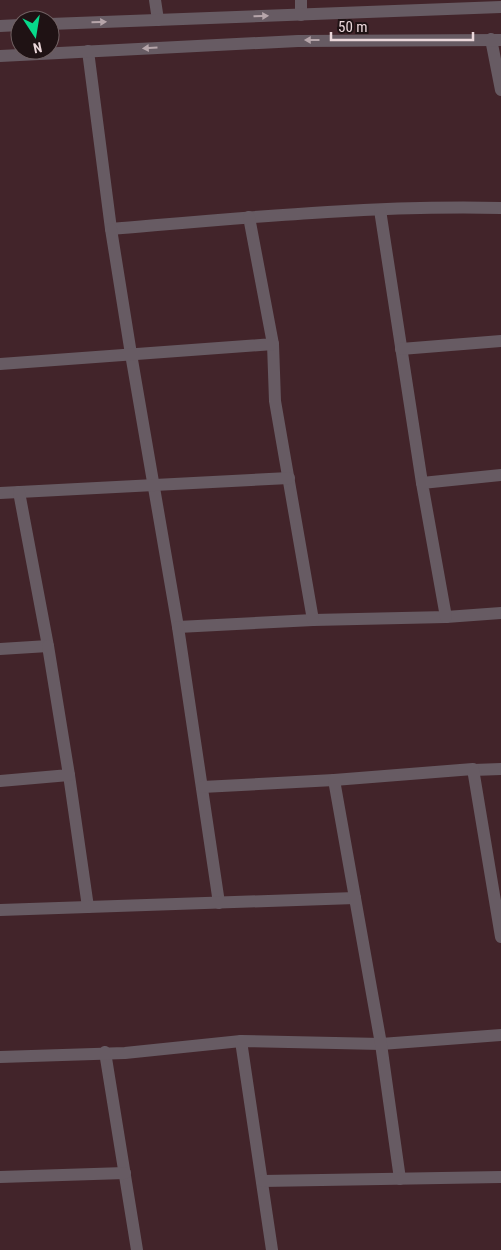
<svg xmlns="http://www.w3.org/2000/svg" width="501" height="1250" font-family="'Roboto Condensed',sans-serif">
	<rect width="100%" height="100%" fill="#42242a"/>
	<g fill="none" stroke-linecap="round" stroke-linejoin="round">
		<g stroke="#675b63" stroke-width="12">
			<polyline points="155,0 158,20"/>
			<polyline points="301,0 301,15"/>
			<polyline points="50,24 501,7"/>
			<polyline points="0,26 20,25"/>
			<polyline points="491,39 501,90"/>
			<path d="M 88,51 L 111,229 C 241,218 371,205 501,208"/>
			<polyline points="0,56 298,41 501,40"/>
			<polyline points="380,210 422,483"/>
			<polyline points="111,229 131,354 178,627 313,620 446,617 501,613"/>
			<polyline points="273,344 275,401 313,620"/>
			<polyline points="401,349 501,341"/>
			<polyline points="0,364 273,344 249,217"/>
			<polyline points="0,493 289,478"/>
			<polyline points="446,617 422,483 501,475"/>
			<polyline points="178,627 219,903"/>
			<polyline points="0,649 48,646 19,492"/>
			<polyline points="473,770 501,769"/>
			<polyline points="69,775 88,907"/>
			<polyline points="0,781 69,775 48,646"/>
			<polyline points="202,787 334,780"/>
			<polyline points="0,910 355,898"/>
			<polyline points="241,1041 272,1250"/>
			<polyline points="105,1052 137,1250"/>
			<polyline points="0,1057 125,1053 241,1041 381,1044 501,1035"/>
			<polyline points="0,1177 125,1173"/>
			<polyline points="400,1179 381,1044 334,780 473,769 501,937"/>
			<polyline points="262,1181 501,1177"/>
		</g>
	</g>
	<defs><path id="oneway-solid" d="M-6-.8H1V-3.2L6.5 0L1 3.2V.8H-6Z" transform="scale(1.25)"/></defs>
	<g fill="#b6a5aa">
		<use href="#oneway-solid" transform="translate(261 16) rotate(-2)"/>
		<use href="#oneway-solid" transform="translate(99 22) rotate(-2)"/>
		<use href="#oneway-solid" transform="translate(312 40) rotate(180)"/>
		<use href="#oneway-solid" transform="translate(150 48) rotate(177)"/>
	</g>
	<g transform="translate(35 35) rotate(168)"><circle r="24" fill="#1f1214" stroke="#716163"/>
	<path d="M0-4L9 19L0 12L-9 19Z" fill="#07d98b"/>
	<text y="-8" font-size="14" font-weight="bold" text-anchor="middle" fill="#ebd7da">N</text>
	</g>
	<path d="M331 32v8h142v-8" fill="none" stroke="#ebd7da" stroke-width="2.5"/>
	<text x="338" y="32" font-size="15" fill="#ebd7da" stroke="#1f1214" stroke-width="4" paint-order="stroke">50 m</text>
</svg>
